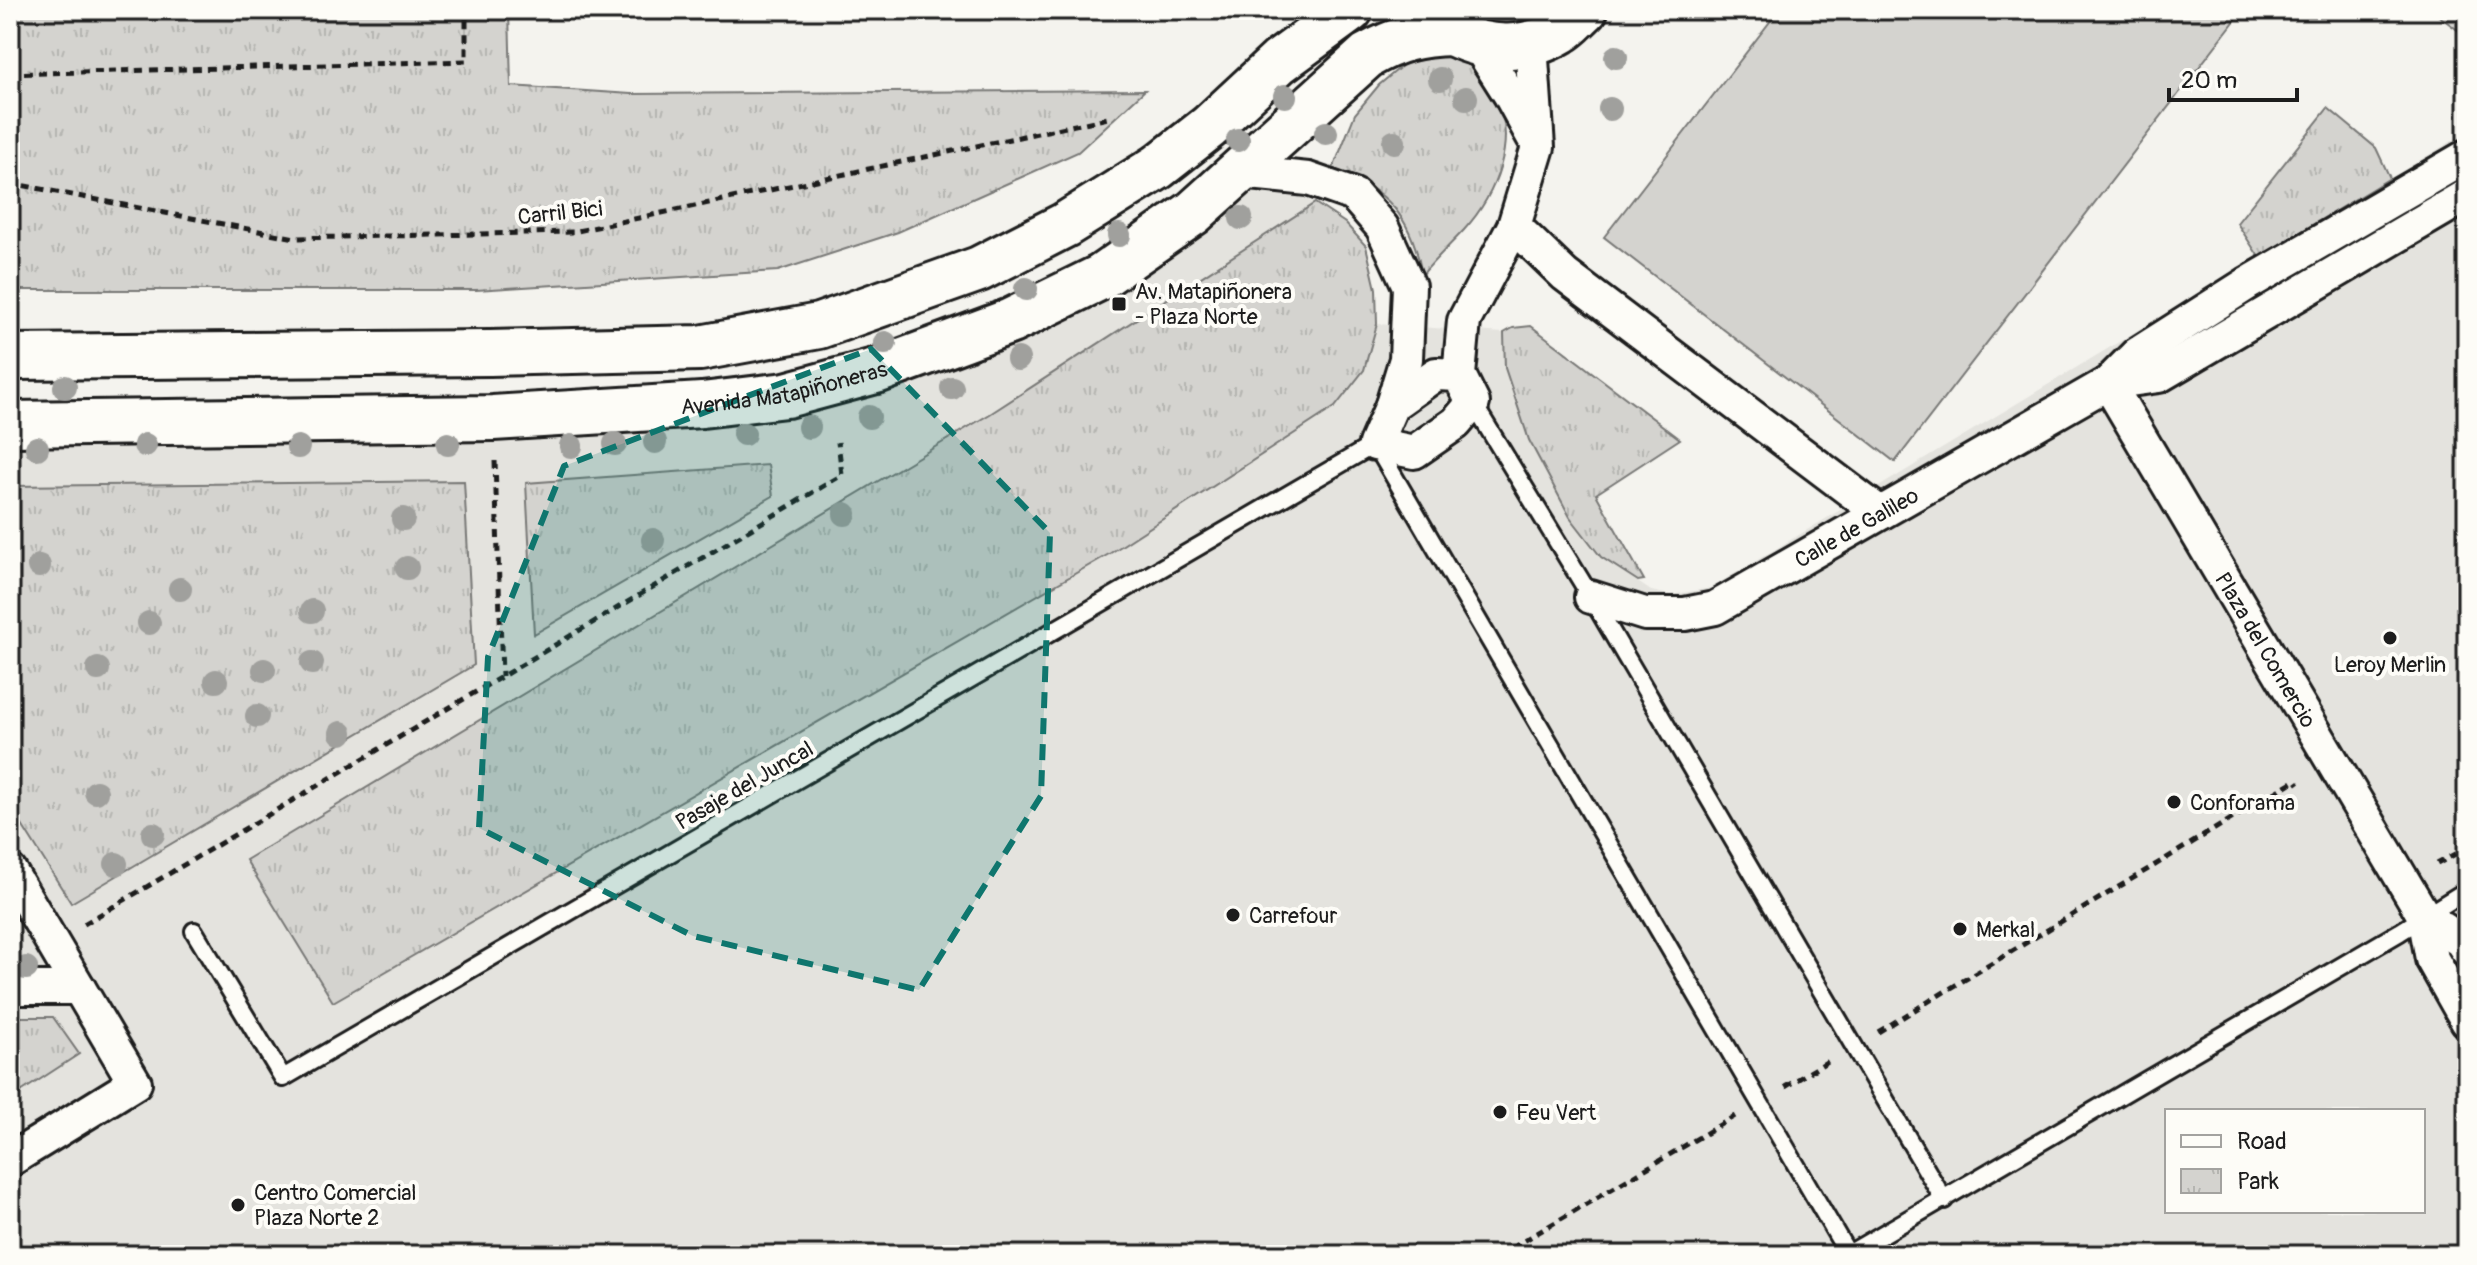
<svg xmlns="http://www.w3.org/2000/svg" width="2477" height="1265" font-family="Pangolin,sans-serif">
	<defs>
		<pattern id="park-tufts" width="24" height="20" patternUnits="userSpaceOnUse" patternTransform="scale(2)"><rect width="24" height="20" fill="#d4d3cf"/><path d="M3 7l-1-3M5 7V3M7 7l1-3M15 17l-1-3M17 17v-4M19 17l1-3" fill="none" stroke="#b5b5b1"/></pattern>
	</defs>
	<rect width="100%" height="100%" fill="#f4f3ee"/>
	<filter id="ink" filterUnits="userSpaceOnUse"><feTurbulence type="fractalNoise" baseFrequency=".0125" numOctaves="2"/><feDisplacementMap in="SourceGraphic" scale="16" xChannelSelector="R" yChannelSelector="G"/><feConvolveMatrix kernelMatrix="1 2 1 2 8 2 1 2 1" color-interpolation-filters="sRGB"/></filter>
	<g filter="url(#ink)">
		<path fill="#e4e3de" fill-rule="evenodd" d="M 2467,132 L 2467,1255 L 10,1255 L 10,424 L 702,405 L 1011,321 L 1240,172 L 1315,203 L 1345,223 L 1366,246 L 1376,289 L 1377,324 L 1504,333 L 1505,368 L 1529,440 L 1570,517 L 1601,557 L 1651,591 L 1670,595 L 1711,588 ZM 2167,1111 L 2423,1111 L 2423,1211 L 2167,1211 Z"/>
		<g fill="#d4d3cf" stroke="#787876" stroke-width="2">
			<path d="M 1470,10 L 1544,10 C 1519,22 1496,19 1470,10 Z"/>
			<polygon points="1779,10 2243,10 1895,462 1604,237"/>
			<polygon points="2431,10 2467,10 2467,37"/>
		</g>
		<g fill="url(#park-tufts)" stroke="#787876" stroke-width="2">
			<polygon points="10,10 509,10 511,86 631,94 1145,90 1078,152 898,232 778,271 476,290 10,290"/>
			<path d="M 1446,51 C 1455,55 1466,59 1474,65 C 1482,71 1488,86 1494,96 C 1520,138 1495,196 1464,230 C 1450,245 1435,259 1422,275 C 1412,217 1387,189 1333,169 L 1355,114 L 1379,85 L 1403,65 L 1424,55 Z"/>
			<polygon points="2328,108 2376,148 2390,178 2259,257 2237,223"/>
			<polygon points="1315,203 1345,223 1366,246 1376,289 1377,324 1364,370 1335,407 1109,554 333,1002 246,860 990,414"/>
			<polygon points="1531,326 1680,439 1596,494 1644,580 1638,581 1601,557 1570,517 1529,440 1505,368 1504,333 1513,328"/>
			<polygon points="768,465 773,496 534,634 526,483"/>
			<polygon points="464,481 474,665 71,903 10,806 10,486"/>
			<polygon points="10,1017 53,1017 79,1054 10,1099"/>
		</g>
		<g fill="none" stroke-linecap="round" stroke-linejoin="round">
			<g stroke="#1c1c1c" stroke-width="22">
				<g id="lane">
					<polyline points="1473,403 1591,597 1944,1200"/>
					<polyline points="194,931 283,1078 1375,444 1848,1254"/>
					<polyline points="1847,1255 2400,932 2467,890"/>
				</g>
			</g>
			<g stroke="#1c1c1c" stroke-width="38">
				<g id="street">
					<polyline points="1477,43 1510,95 1533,137"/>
					<polyline points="1240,172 1308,179 1354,195 1382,227 1409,286 1406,359 1392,405"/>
					<polyline points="1514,226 1565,275 1880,513"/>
					<polyline points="1459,375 1436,374 1392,405 1375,444 1414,452 1456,423 1473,403 1459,375 1464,321 1514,226 1538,147 1531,44"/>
					<path id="s1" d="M 2108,383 L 2424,916 L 2432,959 L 2467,1021"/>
					<polyline points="2108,383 2159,376 2467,195"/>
					<path id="s2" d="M 1591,597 L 1645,614 L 1685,614 L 1715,608 L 2108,383 L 2137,354 L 2247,284 L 2467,156"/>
					<polyline points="10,871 135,1083 10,1160"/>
					<polyline points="2424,916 2461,941 2467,950"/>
					<polyline points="10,988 79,988"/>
				</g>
			</g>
			<g stroke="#1c1c1c" stroke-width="50">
				<g id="secondary">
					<path d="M 1430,14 C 1438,21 1445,29 1454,34 C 1488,51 1528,51 1561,31 C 1570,26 1577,17 1585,10"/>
					<polyline points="10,357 490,353 700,348 819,326 979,269 1065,225 1158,167 1209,127 1279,62 1350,10"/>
					<path id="s3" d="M 10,424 L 493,418 L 702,405 L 786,395 L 879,370 L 1011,321 L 1101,277 L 1193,213 L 1367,56 C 1397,39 1417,34 1452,33"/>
				</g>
			</g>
			<g stroke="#1c1c1c" stroke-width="5" stroke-dasharray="8 6" stroke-linecap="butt">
				<polyline points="10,74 466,61 466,10"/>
				<polyline points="10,183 295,238 573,232 1108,118"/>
				<polyline points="495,461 502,676"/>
				<polyline points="2437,864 2467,848"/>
				<polyline points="84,924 842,475 838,442"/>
				<polyline points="1878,1032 2296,780 2299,784"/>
				<polyline points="1785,1087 1828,1061"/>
				<polyline points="1500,1255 1735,1116"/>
			</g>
			<use href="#lane" stroke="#fdfcf7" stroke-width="16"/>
			<use href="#street" stroke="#fdfcf7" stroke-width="32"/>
			<use href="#secondary" stroke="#fdfcf7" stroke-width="44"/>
		</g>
		<g fill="#a0a09d">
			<circle cx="1616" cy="57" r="12"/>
			<circle cx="1440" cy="79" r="12"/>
			<circle cx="1285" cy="96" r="12"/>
			<circle cx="1466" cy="98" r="12"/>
			<circle cx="1610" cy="109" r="12"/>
			<circle cx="1326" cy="133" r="12"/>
			<circle cx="1238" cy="140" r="12"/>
			<circle cx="1394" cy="142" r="12"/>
			<circle cx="1241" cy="218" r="12"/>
			<circle cx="1119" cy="235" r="12"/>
			<circle cx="1026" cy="289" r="12"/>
			<circle cx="885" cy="343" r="12"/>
			<circle cx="1018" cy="359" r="12"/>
			<circle cx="65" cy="387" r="12"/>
			<circle cx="952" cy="388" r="12"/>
			<circle cx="869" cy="417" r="12"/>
			<circle cx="809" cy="427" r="12"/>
			<circle cx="744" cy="434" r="12"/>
			<circle cx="655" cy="442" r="12"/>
			<circle cx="448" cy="444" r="12"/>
			<circle cx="615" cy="444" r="12"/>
			<circle cx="145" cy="445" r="12"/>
			<circle cx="571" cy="446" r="12"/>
			<circle cx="298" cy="447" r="12"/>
			<circle cx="37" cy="448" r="12"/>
			<circle cx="845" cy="514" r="12"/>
			<circle cx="403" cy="519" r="12"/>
			<circle cx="653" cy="540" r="12"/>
			<circle cx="39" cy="566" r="12"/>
			<circle cx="407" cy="568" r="12"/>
			<circle cx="180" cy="589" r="12"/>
			<circle cx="312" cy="611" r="12"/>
			<circle cx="149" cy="623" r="12"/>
			<circle cx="312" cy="663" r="12"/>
			<circle cx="98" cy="669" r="12"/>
			<circle cx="264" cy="670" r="12"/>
			<circle cx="216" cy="681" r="12"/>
			<circle cx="257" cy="716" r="12"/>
			<circle cx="341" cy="733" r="12"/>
			<circle cx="96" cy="792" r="12"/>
			<circle cx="153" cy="834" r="12"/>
			<circle cx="116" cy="864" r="12"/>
			<circle cx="26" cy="968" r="12"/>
		</g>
	</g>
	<path fill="#0f766e" fill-opacity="0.2" stroke="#0f766e" stroke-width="6" stroke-dasharray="16 10" stroke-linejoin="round" d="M 871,349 L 1050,533 L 1041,796 L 919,990 L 693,936 L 479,828 L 488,657 L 564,466 Z"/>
	<g fill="#1c1c1c" stroke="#fdfcf7" stroke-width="3">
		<rect x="1111" y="296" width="16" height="16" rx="4"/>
		<circle cx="2390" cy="638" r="8"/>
		<circle cx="2174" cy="802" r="8"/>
		<circle cx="1233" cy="915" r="8"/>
		<circle cx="1960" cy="929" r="8"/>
		<circle cx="1500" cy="1112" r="8"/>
		<circle cx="238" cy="1205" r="8"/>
	</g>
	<g text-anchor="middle" stroke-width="8" stroke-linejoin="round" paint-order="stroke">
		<g font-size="22" fill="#1c1c1c" stroke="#fdfcf7">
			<text transform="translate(560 212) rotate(-6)" y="8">Carril Bici</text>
			<text dy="8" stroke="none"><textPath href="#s3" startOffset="776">Avenida Matapiñoneras</textPath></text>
			<text dy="8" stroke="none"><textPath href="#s2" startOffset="290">Calle de Galileo</textPath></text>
			<text dy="8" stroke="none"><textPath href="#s1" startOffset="310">Plaza del Comercio</textPath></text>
			<text transform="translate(744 785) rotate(-30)" y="8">Pasaje del Juncal</text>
		</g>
		<g font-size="22" fill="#1c1c1c" stroke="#fdfcf7" text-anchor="start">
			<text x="1135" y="299">Av. Matapiñonera<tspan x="1135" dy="25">- Plaza Norte</tspan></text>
			<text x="2390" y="672" text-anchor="middle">Leroy Merlin</text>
			<text x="2190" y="810">Conforama</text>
			<text x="1249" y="923">Carrefour</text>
			<text x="1976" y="937">Merkal</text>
			<text x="1516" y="1120">Feu Vert</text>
			<text x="254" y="1200">Centro Comercial<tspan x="254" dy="25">Plaza Norte 2</tspan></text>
		</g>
	</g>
	<rect width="2477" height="1265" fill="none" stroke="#fdfcf7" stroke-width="40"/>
	<rect x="20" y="20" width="2437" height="1225" fill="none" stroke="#1c1c1c" stroke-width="3" filter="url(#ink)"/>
	<rect x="2165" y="1109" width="260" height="104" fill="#fdfcf7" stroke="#a3a29f" stroke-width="2"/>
	<rect x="2181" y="1135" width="40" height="12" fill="#fdfcf7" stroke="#a3a29f" stroke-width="2"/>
	<text x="2237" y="1149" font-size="24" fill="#1c1c1c">Road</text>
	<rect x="2181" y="1169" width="40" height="24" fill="url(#park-tufts)" stroke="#a3a29f" stroke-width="2"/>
	<text x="2237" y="1189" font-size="24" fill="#1c1c1c">Park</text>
	<path d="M2169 88v12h128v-12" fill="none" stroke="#1c1c1c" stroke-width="4"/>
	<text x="2181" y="88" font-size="24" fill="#1c1c1c" stroke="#fdfcf7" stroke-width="6" paint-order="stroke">20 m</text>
</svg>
